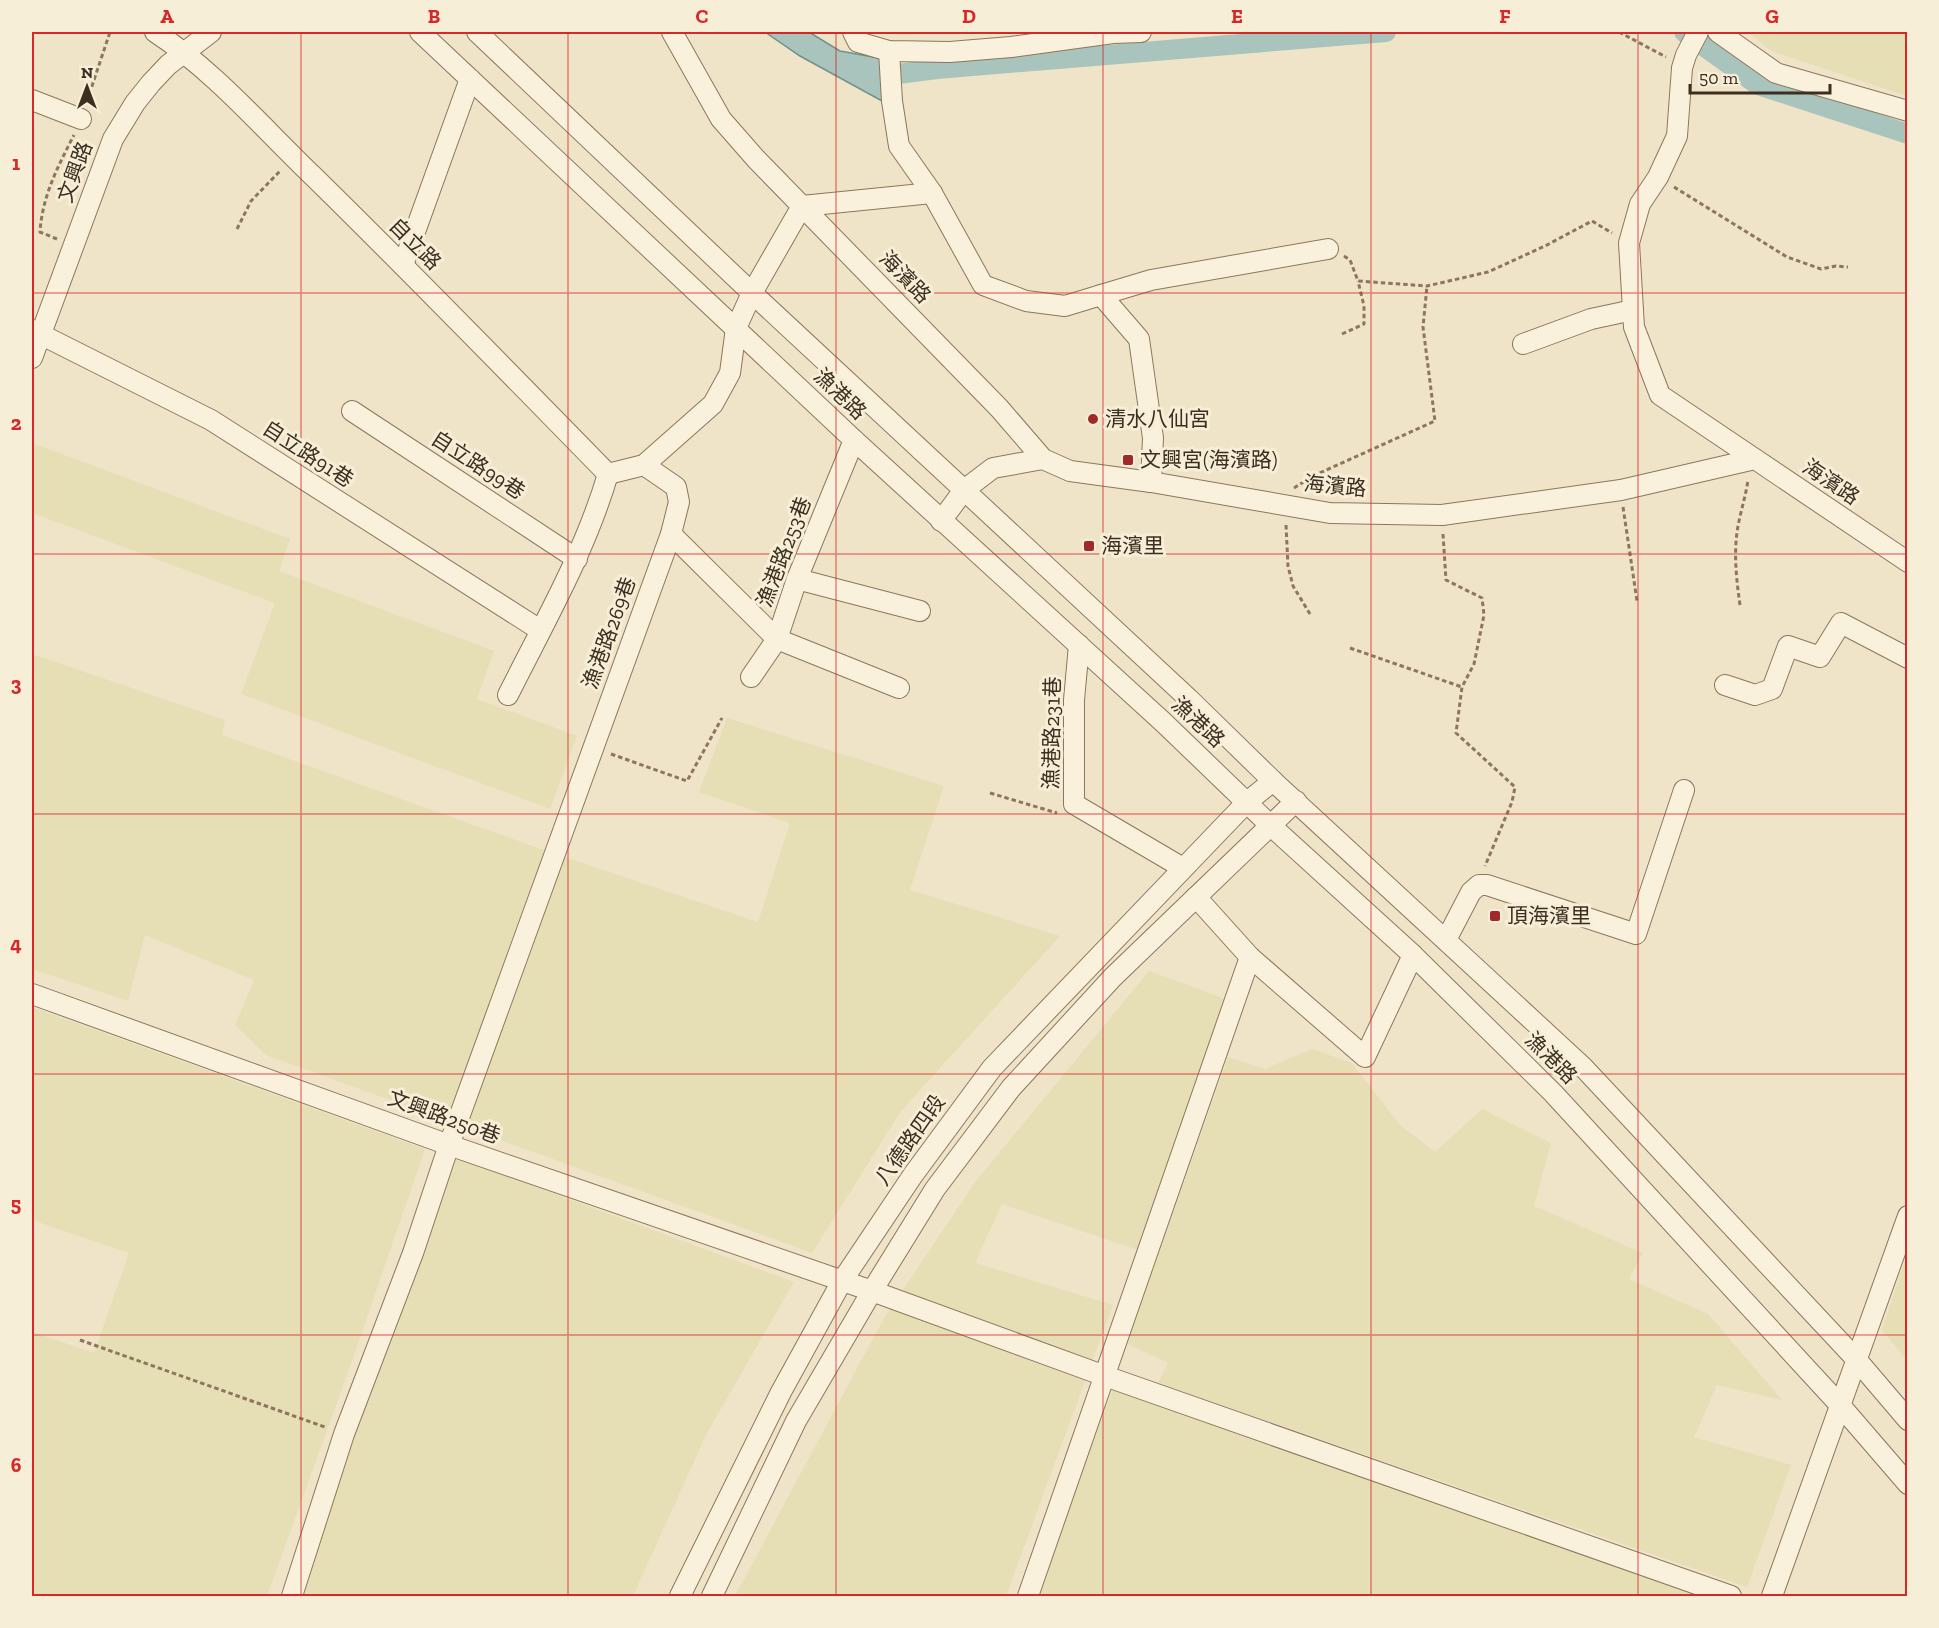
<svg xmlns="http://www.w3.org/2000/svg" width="1939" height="1628" font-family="'Zilla Slab','Noto Sans TC',serif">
	<rect width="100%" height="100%" fill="#f0e4c8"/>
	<g fill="#e6deb5">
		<polygon points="1748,32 1907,32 1907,96 1771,51"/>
		<polygon points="32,443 290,539 279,571 494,651 477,699 577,736 550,809 241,694 275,603 32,513"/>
		<polygon points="32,654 225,720 222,735 538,848 758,922 790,823 699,792 727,718 944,786 910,890 1060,936 901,1111 812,1253 266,1055 235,1025 254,980 145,935 128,1001 32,969"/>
		<polygon points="1149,971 1228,1000 1138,1250 1002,1204 975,1263 1113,1305 1006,1596 735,1596 884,1318 976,1181"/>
		<polygon points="32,1007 425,1149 350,1367 267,1596 32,1596 32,1332 94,1353 129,1253 32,1220"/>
		<polygon points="1312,1049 1352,1063 1400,1125 1435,1152 1482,1109 1551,1143 1534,1206 1643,1253 1629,1279 1708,1314 1782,1400 1717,1385 1694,1437 1791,1465 1747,1587 1158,1383 1168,1363 1127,1344 1228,1057 1265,1069"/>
		<polygon points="457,1158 794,1282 707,1433 633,1596 296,1596"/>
		<polygon points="1907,1254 1907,1360 1882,1330"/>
		<polygon points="1113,1388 1708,1596 1037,1596"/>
	</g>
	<polygon fill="#a9c4bc" stroke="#6f938a" stroke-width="1.5" points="765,32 809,32 840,51 879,58 883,63 882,101 800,56"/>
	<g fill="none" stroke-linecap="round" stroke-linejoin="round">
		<g stroke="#a9c4bc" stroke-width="20">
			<polyline points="1684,32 1758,85 1908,134"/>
			<polyline points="875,77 937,69 1386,32"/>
		</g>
		<g stroke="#8d765c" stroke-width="22">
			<g id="minor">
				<path d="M 155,32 C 213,70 263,128 313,176 C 413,274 510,374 608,474"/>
				<polyline points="420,32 854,440 1163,722 1270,825 1413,955 1553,1093 1839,1404 1908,1484"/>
				<polyline points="477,32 752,293 1189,699 1273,781 1583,1067 1856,1359 1908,1420"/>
				<polyline points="672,32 721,119 756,159 999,408 1043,459 1070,471 1151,482 1330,513 1442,515 1621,490 1755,459 1908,562"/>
				<polyline points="853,32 858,42 889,51 950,52 1011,47 1113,33 1141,32"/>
				<polyline points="1698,32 1686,55 1682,68 1677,136 1658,177 1640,204 1629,243 1634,327 1660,395 1755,459"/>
				<polyline points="1718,32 1776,73 1908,111"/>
				<polyline points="889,51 892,101 899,146 932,193 983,285 1026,301 1065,306 1101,295 1139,339 1153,438 1151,482"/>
				<polyline points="32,100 81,119"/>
				<polyline points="802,206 932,193"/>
				<polyline points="403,265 470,79"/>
				<polyline points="1101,295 1151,280 1328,249"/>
				<polyline points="32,330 211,420 540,630"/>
				<polyline points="1523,344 1591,319 1633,310"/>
				<polyline points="32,358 113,139 135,103 151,83 168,65 211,32"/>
				<polyline points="352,411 577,559"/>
				<polyline points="608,474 644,465 713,404 730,373 736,328 752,293 802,206"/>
				<polyline points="941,521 964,490 993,468 1043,459"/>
				<polyline points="671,534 777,639 899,688"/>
				<polyline points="797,579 920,611"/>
				<polyline points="1079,645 1074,700 1074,804 1183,868"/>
				<polyline points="751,677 777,639 797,579 854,440"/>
				<polyline points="1725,685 1755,695 1772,689 1788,646 1820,657 1841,623 1908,658"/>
				<path d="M 508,695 C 544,623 585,552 608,474"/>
				<polyline points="1196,897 1250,957 1365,1057 1413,955"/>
				<polyline points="1446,940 1471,892 1479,885 1487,885 1636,934 1684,790"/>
				<polyline points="32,994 449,1145 872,1291 1105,1376 1731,1596"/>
				<polyline points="292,1596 344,1434 413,1253 449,1145 671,534 679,502 676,487 644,465"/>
				<polyline points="680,1596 781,1392 842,1281 913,1175 992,1068 1247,802 1273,781"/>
				<polyline points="712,1596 796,1421 872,1291 935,1189 1011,1088 1113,977 1296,801"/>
				<polyline points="1028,1596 1250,957"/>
				<polyline points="1772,1596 1908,1216"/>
			</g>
		</g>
		<g stroke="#8d765c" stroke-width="3" stroke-dasharray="4.5 3" stroke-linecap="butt">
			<polyline points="1619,32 1666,57"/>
			<polyline points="87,101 110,32"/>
			<polyline points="1674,187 1787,257 1821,269 1836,266 1848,267"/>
			<polyline points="237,229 251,201 280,171"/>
			<path d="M 57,239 L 40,232 C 42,197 58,166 74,135"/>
			<polyline points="1344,256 1350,260 1358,281 1427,286 1488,272 1545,246 1592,221 1612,233"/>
			<polyline points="1342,334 1364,324 1364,306 1358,281"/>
			<polyline points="1294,488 1313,476 1435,421 1423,327 1427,286"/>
			<polyline points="1623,507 1637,601"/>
			<polyline points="1286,525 1288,566 1293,586 1310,614"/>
			<polyline points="1443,534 1446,580 1482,598 1484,615 1474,664 1462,687 1456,733 1515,787 1512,802 1485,866"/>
			<path d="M 1740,605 C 1736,577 1733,549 1739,521 C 1742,507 1746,494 1748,480"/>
			<polyline points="1350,648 1462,687"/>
			<polyline points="611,754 687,781 722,718"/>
			<polyline points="990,793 1057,813"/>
			<polyline points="80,1340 325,1427"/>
		</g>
		<use href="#minor" stroke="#faf1dc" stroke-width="20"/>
	</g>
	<path fill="none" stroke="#d62828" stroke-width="1.5" stroke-opacity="0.55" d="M 301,32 L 301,1596M 568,32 L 568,1596M 836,32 L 836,1596M 1103,32 L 1103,1596M 1371,32 L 1371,1596M 1638,32 L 1638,1596M 32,293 L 1908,293M 32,554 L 1908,554M 32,814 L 1908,814M 32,1074 L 1908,1074M 32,1335 L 1908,1335"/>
	<g fill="#9e2a2b" stroke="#f7eed8" stroke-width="2">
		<circle cx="1093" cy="419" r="6"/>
		<rect x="1122" y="454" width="12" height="12" rx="3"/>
		<rect x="1083" y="540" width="12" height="12" rx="3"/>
		<rect x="1489" y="910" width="12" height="12" rx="3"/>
	</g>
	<g text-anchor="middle" stroke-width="6" stroke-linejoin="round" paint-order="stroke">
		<g font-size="21" fill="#3d2e20" stroke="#f7eed8">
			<text transform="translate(75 172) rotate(-70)" y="7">文興路</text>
			<text transform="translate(415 244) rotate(45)" y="7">自立路</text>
			<text transform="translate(905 277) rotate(46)" y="7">海濱路</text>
			<text transform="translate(840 394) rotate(44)" y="7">漁港路</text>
			<text transform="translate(308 454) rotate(33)" y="7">自立路91巷</text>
			<text transform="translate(478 465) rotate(33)" y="7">自立路99巷</text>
			<text transform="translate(1831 482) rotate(34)" y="7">海濱路</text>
			<text transform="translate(1335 486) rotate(5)" y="7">海濱路</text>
			<text transform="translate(784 552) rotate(-69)" y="7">漁港路253巷</text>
			<text transform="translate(609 633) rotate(-70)" y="7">漁港路269巷</text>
			<text transform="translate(1198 722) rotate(43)" y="7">漁港路</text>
			<text transform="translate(1052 733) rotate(-89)" y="7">漁港路231巷</text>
			<text transform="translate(1551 1058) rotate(45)" y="7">漁港路</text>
			<text transform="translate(444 1117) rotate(20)" y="7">文興路250巷</text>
			<text transform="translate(910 1140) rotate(-55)" y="7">八德路四段</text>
		</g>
		<g font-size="21" fill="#3d2e20" stroke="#f7eed8" text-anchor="start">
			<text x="1105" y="426">清水八仙宮</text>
			<text x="1140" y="467">文興宮(海濱路)</text>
			<text x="1101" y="553">海濱里</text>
			<text x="1507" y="923">頂海濱里</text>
		</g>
	</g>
	<rect width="1939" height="1628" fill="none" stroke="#f7eed8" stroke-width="66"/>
	<g transform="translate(87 87)" stroke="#f7eed8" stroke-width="4.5" paint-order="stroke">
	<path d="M0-4.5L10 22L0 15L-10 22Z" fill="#3d2e20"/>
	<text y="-9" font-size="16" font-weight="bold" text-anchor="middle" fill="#3d2e20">N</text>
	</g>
	<path d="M1690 84v9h140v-9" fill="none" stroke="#3d2e20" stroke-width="3"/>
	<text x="1699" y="84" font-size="18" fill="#3d2e20" stroke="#f7eed8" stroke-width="4.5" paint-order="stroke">50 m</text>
	<rect x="33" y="33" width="1873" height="1562" fill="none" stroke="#d62828" stroke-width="2"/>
	<g font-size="20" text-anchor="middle" font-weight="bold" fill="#d62828">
		<text x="167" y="23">A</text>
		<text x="434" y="23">B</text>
		<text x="702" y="23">C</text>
		<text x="969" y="23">D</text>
		<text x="1237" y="23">E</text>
		<text x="1505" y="23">F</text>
		<text x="1772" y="23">G</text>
		<text x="16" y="170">1</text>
		<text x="16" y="430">2</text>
		<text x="16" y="691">3</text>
		<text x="16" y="951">4</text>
		<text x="16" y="1211">5</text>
		<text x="16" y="1472">6</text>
	</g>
</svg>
